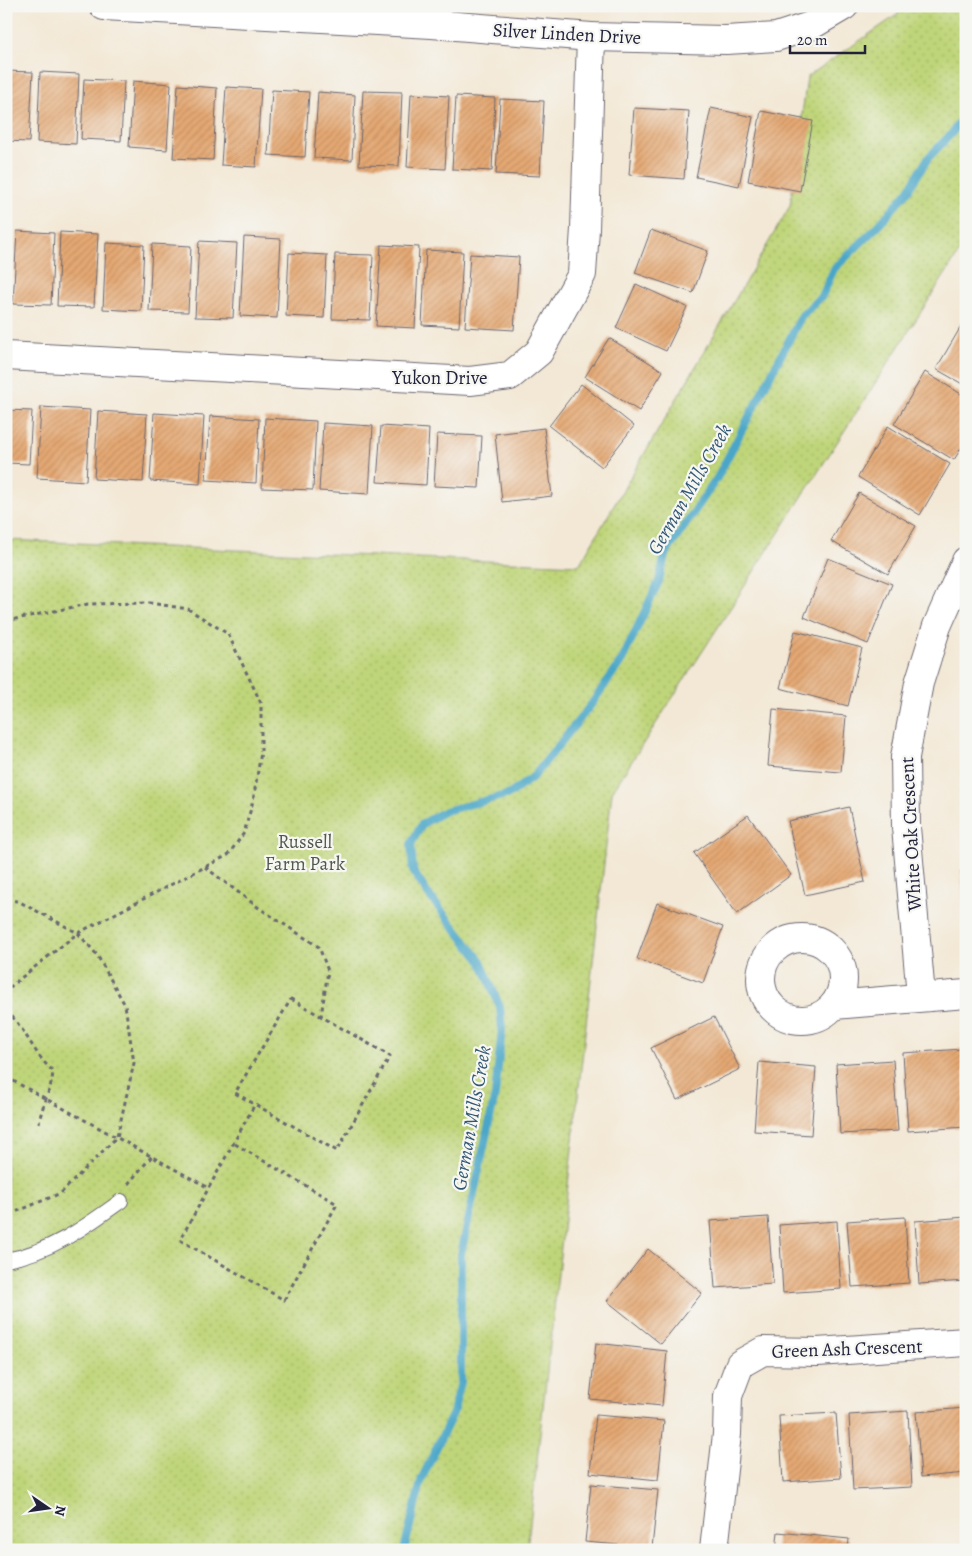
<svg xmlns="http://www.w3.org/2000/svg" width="972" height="1556" font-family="Alegreya,serif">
	<defs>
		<pattern id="park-dots" width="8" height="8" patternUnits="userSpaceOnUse" patternTransform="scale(1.25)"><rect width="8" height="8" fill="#bfd579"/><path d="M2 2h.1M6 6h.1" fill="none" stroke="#a4b76a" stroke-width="1.8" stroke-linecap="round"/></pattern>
		<pattern id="building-hatch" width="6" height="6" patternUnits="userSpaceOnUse" patternTransform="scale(1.25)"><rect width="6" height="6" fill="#e4a873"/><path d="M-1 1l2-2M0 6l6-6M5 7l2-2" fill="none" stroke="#c39064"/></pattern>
	</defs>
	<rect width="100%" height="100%" fill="#f6f6f2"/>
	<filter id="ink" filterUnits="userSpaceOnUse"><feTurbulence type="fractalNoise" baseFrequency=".02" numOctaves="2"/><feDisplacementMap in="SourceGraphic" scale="10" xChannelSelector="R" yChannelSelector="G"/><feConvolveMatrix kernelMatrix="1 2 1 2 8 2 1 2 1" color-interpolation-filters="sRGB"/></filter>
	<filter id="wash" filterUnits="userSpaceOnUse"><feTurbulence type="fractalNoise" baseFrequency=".0096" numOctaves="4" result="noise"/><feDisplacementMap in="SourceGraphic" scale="20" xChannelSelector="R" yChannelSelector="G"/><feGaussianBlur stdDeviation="1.12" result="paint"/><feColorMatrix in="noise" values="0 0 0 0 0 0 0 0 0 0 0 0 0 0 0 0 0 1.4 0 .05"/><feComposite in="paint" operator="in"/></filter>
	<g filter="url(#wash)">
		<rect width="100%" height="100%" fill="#f3e8d5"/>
		<polygon fill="url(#park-dots)" stroke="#707c5a" points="903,6 966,6 966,242 612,792 527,1550 6,1550 6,540 579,565 790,206 807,77 897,15"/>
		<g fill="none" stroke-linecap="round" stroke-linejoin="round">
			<polyline stroke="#4aa6c8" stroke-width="8" points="404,1550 422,1478 453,1413 461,1382 461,1254 495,1095 502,1029 500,1007 481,961 428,894 413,871 411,844 422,824 445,811 510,794 534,776 590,706 622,660 659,581 665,555 717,478 802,315 822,296 834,269 878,226 908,191 928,158 952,133 966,111"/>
		</g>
		<g id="blocks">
			<g fill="url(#building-hatch)">
				<polygon points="6,71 33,72 29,142 6,141"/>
				<polygon points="40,72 79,74 76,144 37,142"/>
				<polygon points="84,79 124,81 121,141 81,139"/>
				<polygon points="133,81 171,84 167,150 129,147"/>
				<polygon points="178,85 217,88 213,160 173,158"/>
				<polygon points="226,87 261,89 256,167 221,165"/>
				<polygon points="272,90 309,92 305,157 268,155"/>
				<polygon points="363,91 402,92 399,166 359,165"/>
				<polygon points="318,92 355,95 352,160 314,158"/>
				<polygon points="411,94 449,96 445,169 407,167"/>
				<polygon points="456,96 495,98 492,171 452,169"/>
				<polygon points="500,99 544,101 540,176 496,174"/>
				<polygon points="634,108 689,111 684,179 629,175"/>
				<polygon points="711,108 753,117 739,186 696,177"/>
				<polygon points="761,111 813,121 800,191 748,181"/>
				<polygon points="651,230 708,251 693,293 635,273"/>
				<polygon points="17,231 54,233 51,305 13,304"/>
				<polygon points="60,232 98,234 94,307 57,306"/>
				<polygon points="244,237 281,239 277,318 240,316"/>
				<polygon points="199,241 237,243 233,318 195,317"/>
				<polygon points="106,243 144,245 141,311 103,309"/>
				<polygon points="152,244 191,246 188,312 149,311"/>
				<polygon points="381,245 419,247 415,328 376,326"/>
				<polygon points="426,250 463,252 459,327 422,325"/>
				<polygon points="289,253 327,255 324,318 286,316"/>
				<polygon points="335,254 373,255 370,320 332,319"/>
				<polygon points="470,254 519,257 514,330 465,327"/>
				<polygon points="636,284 687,307 666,351 616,328"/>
				<polygon points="966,318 966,386 936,369"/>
				<polygon points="609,338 663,371 639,411 585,377"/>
				<polygon points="925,372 966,397 966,440 954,460 894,424"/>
				<polygon points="581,384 634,426 602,467 549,426"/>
				<polygon points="41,407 90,410 86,481 37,478"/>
				<polygon points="6,410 32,411 29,464 6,463"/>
				<polygon points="98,411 147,414 143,482 94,479"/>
				<polygon points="154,413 204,416 200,484 150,481"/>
				<polygon points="210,416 259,419 256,483 206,480"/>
				<polygon points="265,418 316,421 313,490 262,488"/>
				<polygon points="323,423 373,426 369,494 319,491"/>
				<polygon points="381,426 429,429 426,485 377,482"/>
				<polygon points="888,426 950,464 920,515 858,477"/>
				<polygon points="544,428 552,496 502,502 495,434"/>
				<polygon points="437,434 482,436 479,488 434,486"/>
				<polygon points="859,493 916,526 888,574 831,541"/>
				<polygon points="828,558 892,584 868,644 804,617"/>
				<polygon points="795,631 862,648 848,706 780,688"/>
				<polygon points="773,709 846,716 841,772 768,766"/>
				<polygon points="849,807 865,882 805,895 788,821"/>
				<polygon points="748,815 791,875 737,914 694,853"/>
				<polygon points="961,870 966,870 966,918 964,918"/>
				<polygon points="657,903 723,927 703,983 637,959"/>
				<polygon points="714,1017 740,1069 677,1100 651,1048"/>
				<polygon points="963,1049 966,1127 908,1131 903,1053"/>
				<polygon points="893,1060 898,1131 840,1134 836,1064"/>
				<polygon points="759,1062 816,1067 811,1135 754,1131"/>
				<polygon points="768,1217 773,1284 715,1288 710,1221"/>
				<polygon points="905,1217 909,1283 852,1287 847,1221"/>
				<polygon points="966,1217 966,1281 919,1284 915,1221"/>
				<polygon points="837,1221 841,1289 783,1293 779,1225"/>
				<polygon points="648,1249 702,1293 661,1344 607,1301"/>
				<polygon points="596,1343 667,1351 662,1406 590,1399"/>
				<polygon points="966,1408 966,1473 921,1477 916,1412"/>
				<polygon points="908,1411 912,1487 853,1490 849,1415"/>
				<polygon points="836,1413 841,1478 783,1482 779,1416"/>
				<polygon points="596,1415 664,1421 658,1480 590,1473"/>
				<polygon points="591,1484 658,1490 652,1548 585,1542"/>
				<polygon points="778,1532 849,1539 848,1550 776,1550"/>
			</g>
		</g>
	</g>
	<g filter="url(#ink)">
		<use href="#blocks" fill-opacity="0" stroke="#6b6771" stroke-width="1"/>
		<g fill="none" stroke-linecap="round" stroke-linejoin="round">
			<g stroke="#6b6771" stroke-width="16">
				<path id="service" d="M 6,1260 C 51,1252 85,1227 121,1201"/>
			</g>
			<g stroke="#6b6771" stroke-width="30">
				<g id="minor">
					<polyline points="104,6 432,24 591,37 726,40 776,37 810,26 844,6"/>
					<polyline points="6,356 470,381 510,376 539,352 582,274 585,229 591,37"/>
					<circle cx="802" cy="979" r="41"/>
					<polyline points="921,996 906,827 905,757 919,683 937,626 966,561"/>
					<polyline points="834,1005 966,994"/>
					<polyline points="714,1550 727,1434 728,1396 740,1364 763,1351 817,1352 966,1342"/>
				</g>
			</g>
			<g stroke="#6b6771" stroke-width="3" stroke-dasharray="4 4" stroke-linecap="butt">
				<polyline points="6,621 88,604 150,603 188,609 228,634 261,703 261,752 253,801 244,833 228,855 78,933 12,985 6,995"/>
				<polyline points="205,867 259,908 319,947 328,971 321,1016"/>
				<polyline points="6,900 18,901 78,933 97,955 125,1005 134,1063 117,1137 61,1193 6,1216"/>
				<polygon points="291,999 390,1056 337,1151 235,1093"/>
				<path d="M 6,1011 C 26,1028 33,1054 53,1071 C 52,1089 42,1104 39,1123"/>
				<polyline points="6,1077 209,1188"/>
				<polyline points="235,1144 337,1204 284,1300 180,1240 255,1104"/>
				<polyline points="128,1184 152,1156"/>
			</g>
			<use href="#service" stroke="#fff" stroke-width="14"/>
			<use href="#minor" stroke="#fff" stroke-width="28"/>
		</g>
	</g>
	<g text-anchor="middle" stroke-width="4.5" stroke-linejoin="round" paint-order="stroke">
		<g font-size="19" fill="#22223b" stroke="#f6f6f2">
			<text transform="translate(567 33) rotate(3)" y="7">Silver Linden Drive</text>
			<text x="440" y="384">Yukon Drive</text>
			<text transform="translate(910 834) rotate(-93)" y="7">White Oak Crescent</text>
			<text transform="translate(847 1348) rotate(-2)" y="7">Green Ash Crescent</text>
		</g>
		<g font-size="19" fill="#51584e" stroke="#f6f6f2">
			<text x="305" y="848">Russell<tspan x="305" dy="22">Farm Park</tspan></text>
		</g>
		<g font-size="20" font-style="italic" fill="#325773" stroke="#f6f6f2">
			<text transform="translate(689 489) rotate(-60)" y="7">German Mills Creek</text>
			<text transform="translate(471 1118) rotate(-80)" y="7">German Mills Creek</text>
		</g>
	</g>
	<rect width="972" height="1556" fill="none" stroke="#f6f6f2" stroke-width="25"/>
	<g transform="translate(48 1508) rotate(103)" stroke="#f6f6f2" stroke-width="4" paint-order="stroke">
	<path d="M0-4L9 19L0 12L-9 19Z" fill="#22223b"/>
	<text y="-8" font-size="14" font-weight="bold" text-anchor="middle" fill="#22223b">N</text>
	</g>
	<path d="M790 45v8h75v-8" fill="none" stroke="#22223b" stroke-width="2.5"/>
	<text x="797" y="45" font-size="15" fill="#22223b" stroke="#f6f6f2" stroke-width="4" paint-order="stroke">20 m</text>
</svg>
